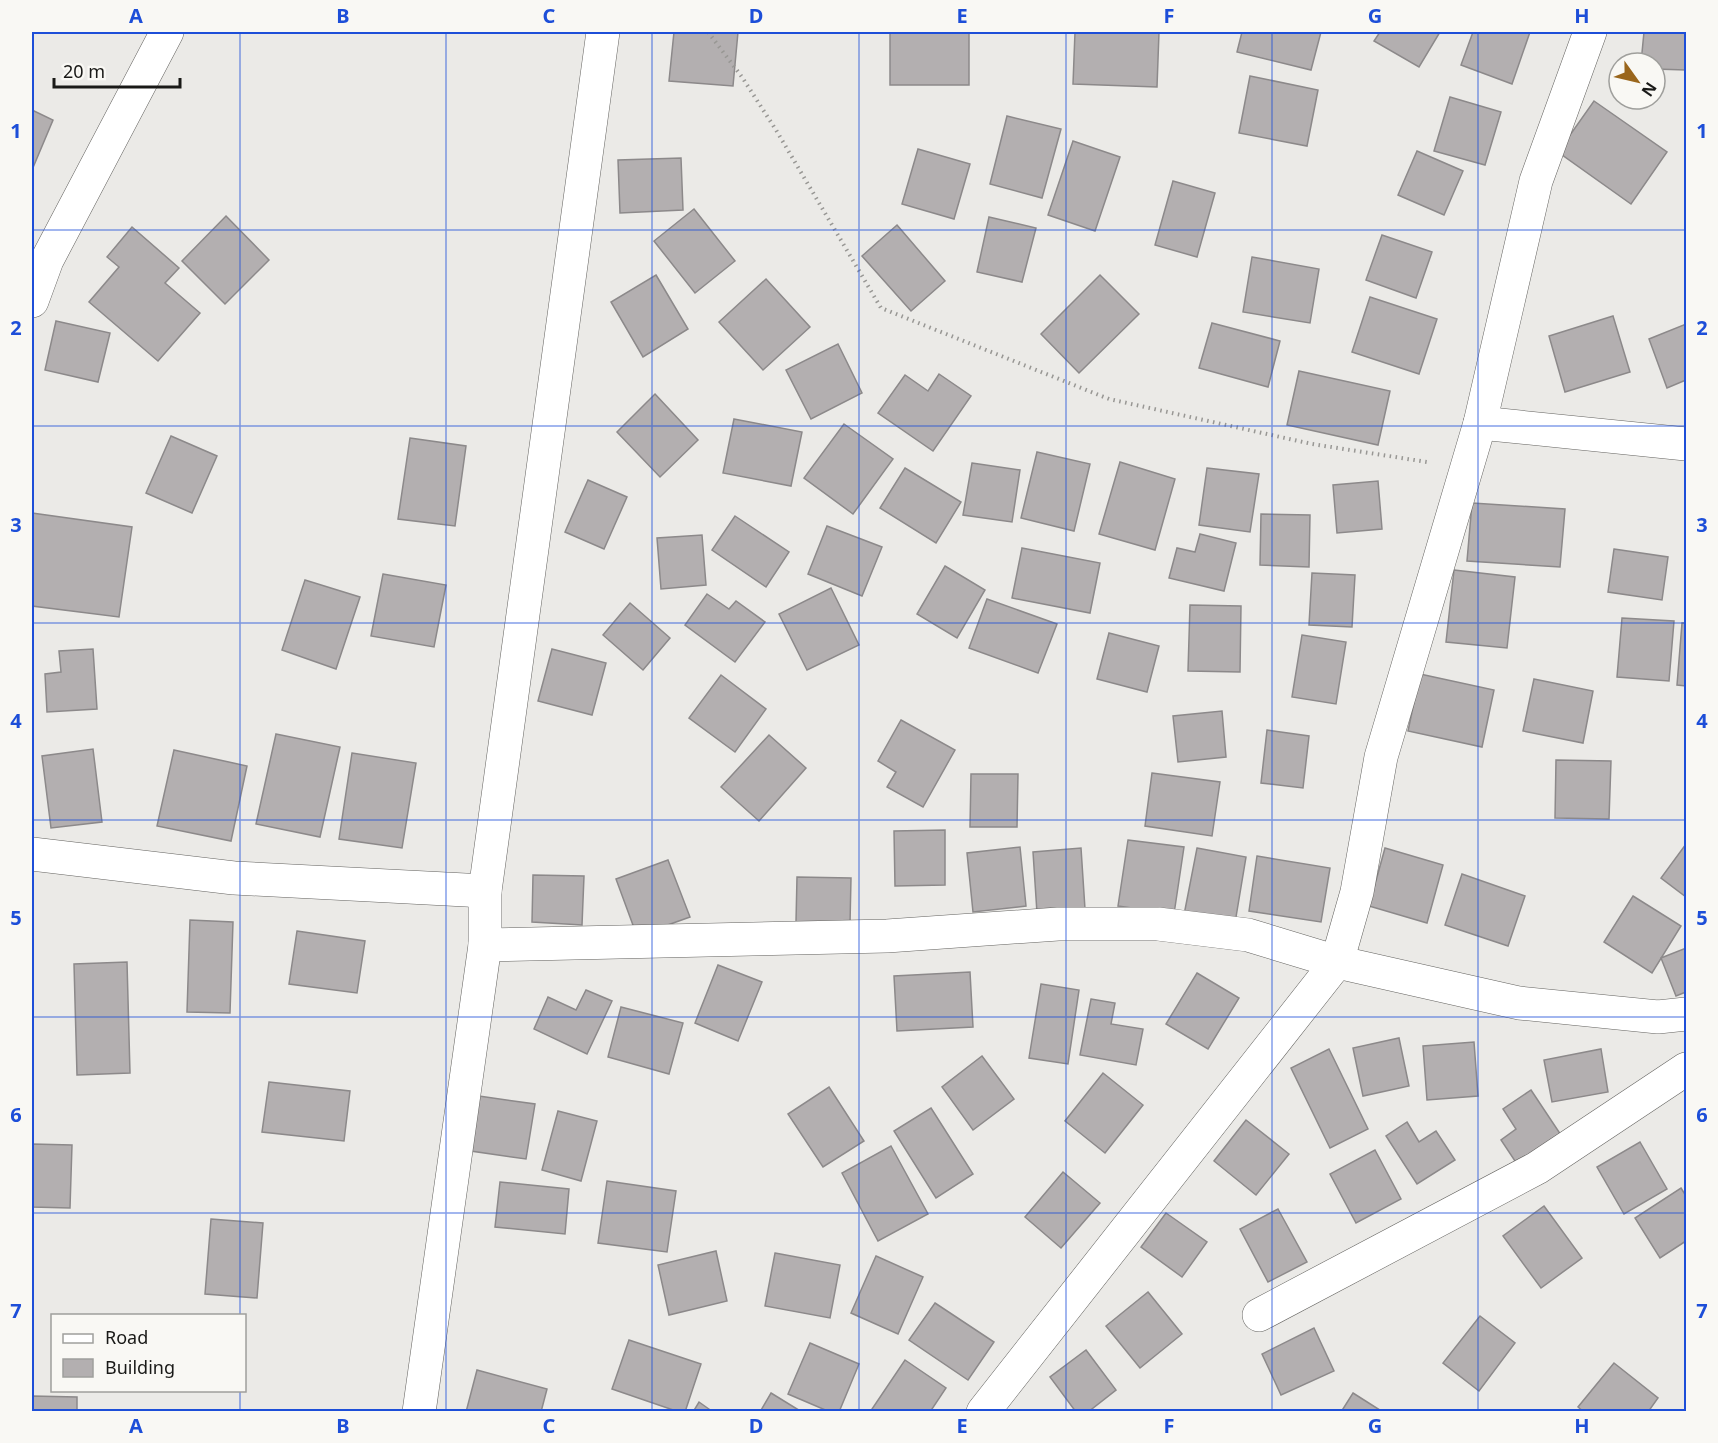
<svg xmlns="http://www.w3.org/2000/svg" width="1718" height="1443" font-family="'Noto Sans',sans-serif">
	<rect width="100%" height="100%" fill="#ebeae7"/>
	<g fill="#b3afb0" stroke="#8c898a" stroke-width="1.5">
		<polygon points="674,32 738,32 733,86 669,81"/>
		<rect x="890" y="32" width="79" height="53"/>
		<polygon points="1075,32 1159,32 1157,87 1073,84"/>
		<polygon points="1242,32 1321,32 1311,70 1237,52"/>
		<polygon points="1380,32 1440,32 1419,67 1374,41"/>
		<polygon points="1473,32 1530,32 1512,84 1461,65"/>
		<polygon points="1644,32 1686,32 1686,70 1655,69 1655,63 1641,63"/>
		<polygon points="1250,76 1318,90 1307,146 1239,133"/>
		<polygon points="1450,97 1501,112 1485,165 1434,151"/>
		<polygon points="1594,101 1667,152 1631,204 1558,152"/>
		<polygon points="32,110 53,120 32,170"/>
		<polygon points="1007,116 1061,129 1042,198 990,184"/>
		<polygon points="1073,141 1120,157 1095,231 1048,215"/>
		<polygon points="918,149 970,164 954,219 902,204"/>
		<polygon points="1417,151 1463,171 1444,215 1398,195"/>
		<polygon points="681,158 683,210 620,213 618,160"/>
		<polygon points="1173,181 1215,193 1197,257 1155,245"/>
		<polygon points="694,209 735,261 695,293 654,241"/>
		<polygon points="226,216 269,260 225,304 182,261"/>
		<polygon points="989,217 1036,228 1022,282 977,272"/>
		<polygon points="897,225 945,281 911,311 862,256"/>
		<polygon points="132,227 179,268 165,283 200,313 158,361 89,302 119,267 107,257"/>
		<polygon points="1382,235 1432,252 1416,298 1366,280"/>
		<polygon points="1252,257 1319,269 1310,323 1243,312"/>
		<polygon points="656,275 688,329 643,357 611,302"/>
		<polygon points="1100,275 1139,314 1079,373 1041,334"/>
		<polygon points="766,279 810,327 763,370 719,322"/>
		<polygon points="1370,297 1437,319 1419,374 1352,352"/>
		<polygon points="1613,316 1630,372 1565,392 1549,336"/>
		<polygon points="56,321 110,333 98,382 45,370"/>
		<polygon points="1212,323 1280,341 1268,387 1199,368"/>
		<polygon points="1686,324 1686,380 1667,388 1649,339"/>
		<polygon points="838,344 862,393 811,419 786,370"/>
		<polygon points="1299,371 1390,391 1378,445 1287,425"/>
		<polygon points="939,374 971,396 933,451 878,413 905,375 928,391"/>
		<polygon points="655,394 698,440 660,477 617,432"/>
		<polygon points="734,419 802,432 791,486 723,473"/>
		<polygon points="844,424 893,459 853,514 804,478"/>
		<polygon points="171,436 217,456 192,513 146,493"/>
		<polygon points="410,438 466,446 455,526 398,519"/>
		<polygon points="1037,452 1090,464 1074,531 1021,518"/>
		<polygon points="1120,462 1175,479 1155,550 1099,534"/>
		<polygon points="972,463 1020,470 1012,522 963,515"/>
		<polygon points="905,468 961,502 936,543 880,508"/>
		<polygon points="1207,468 1259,474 1250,532 1199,525"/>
		<polygon points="588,480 627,497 604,549 565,532"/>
		<polygon points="1378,481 1382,529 1337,533 1333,485"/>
		<polygon points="1472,503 1565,509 1560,567 1467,561"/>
		<polygon points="32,513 132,527 119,617 32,606"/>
		<polygon points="1261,514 1310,515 1309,567 1260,565"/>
		<polygon points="735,516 789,552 766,587 712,550"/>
		<polygon points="827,526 882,547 862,596 808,574"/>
		<polygon points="1200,534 1236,543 1224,591 1169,578 1177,548 1195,552"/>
		<polygon points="702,535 706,585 661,589 657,538"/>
		<polygon points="1022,548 1100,563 1090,613 1012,598"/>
		<polygon points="1614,549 1668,557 1662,600 1608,592"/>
		<polygon points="945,566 985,590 957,638 917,614"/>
		<polygon points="1454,570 1515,577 1507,648 1446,642"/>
		<polygon points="1312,573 1355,575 1352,627 1309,625"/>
		<polygon points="383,574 446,585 434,647 371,636"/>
		<polygon points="305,580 360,597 336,669 282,650"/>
		<polygon points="831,588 859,645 807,670 779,614"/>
		<polygon points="707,594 729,609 736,601 765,622 735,662 685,625"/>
		<polygon points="987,599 1057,624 1038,673 969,648"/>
		<polygon points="630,603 670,638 643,670 603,635"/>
		<polygon points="1190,605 1241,606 1240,672 1188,671"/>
		<polygon points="1622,618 1674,621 1669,681 1617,677"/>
		<polygon points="1682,623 1686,623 1686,686 1677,685"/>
		<polygon points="1109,633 1159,646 1147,692 1097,679"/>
		<polygon points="1302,635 1346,642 1336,704 1292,697"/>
		<polygon points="93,649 97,709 47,712 45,674 61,672 59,651"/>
		<polygon points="552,649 606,663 592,715 538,701"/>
		<polygon points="1420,674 1494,690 1482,747 1408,731"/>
		<polygon points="721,675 766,709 735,752 689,718"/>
		<polygon points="1534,679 1593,691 1583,743 1523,731"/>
		<polygon points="1222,711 1226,757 1178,762 1173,716"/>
		<polygon points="901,720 955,750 923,807 887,787 896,772 878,761"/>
		<polygon points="1267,730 1309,736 1303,788 1261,783"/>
		<polygon points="276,734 340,747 320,837 256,824"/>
		<polygon points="769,735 806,768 759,821 721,787"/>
		<polygon points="93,749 102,822 51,828 42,756"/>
		<polygon points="174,750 247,766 231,841 157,826"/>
		<polygon points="352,753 416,763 402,848 339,839"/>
		<polygon points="1556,760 1611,761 1609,819 1555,818"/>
		<polygon points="1152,773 1220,782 1212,836 1145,826"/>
		<polygon points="971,774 1018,774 1017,827 970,827"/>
		<polygon points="945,830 945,885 895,886 894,831"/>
		<polygon points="1128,840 1184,847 1174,914 1118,906"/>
		<polygon points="1686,844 1686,897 1661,878"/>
		<polygon points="1020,847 1026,906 973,912 967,853"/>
		<polygon points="1081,848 1085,909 1037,913 1033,852"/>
		<polygon points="1197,848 1246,857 1235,923 1184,915"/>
		<polygon points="1385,848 1443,865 1427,923 1369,906"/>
		<polygon points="1257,856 1330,868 1321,922 1249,911"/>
		<polygon points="668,860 690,917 637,936 616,879"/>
		<polygon points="1462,874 1525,896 1508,946 1445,925"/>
		<polygon points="533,875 584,876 582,925 532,922"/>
		<polygon points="797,877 851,878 850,924 796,922"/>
		<polygon points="1633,896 1681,926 1652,973 1604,942"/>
		<polygon points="190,920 233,922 230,1013 187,1012"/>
		<polygon points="297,931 365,941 357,993 289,984"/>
		<polygon points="1686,948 1686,992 1676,996 1661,958"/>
		<polygon points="127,962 130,1073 77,1075 74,964"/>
		<polygon points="718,965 762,982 738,1041 695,1023"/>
		<polygon points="970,972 973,1027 897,1031 894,976"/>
		<polygon points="1197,973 1239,998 1208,1049 1166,1024"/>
		<polygon points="1041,984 1079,990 1068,1064 1029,1058"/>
		<polygon points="586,990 612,1001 587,1054 534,1029 548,997 576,1010"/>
		<polygon points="1091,999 1115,1003 1111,1024 1143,1029 1136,1065 1080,1055"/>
		<polygon points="621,1007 683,1023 669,1074 608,1057"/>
		<polygon points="1399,1038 1409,1086 1363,1096 1353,1048"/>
		<polygon points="1474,1042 1478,1096 1427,1100 1423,1046"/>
		<polygon points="1329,1049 1368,1129 1330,1148 1291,1068"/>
		<polygon points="1601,1049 1608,1092 1552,1102 1544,1060"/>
		<polygon points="982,1056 1014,1099 973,1130 942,1087"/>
		<polygon points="1103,1073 1143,1105 1105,1153 1065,1121"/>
		<polygon points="269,1082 350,1091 344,1141 262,1132"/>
		<polygon points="829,1087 864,1141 823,1167 788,1114"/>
		<polygon points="1531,1090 1561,1135 1517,1164 1501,1140 1516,1129 1503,1109"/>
		<polygon points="472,1095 535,1104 526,1159 464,1150"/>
		<polygon points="931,1108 973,1174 936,1198 894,1131"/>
		<polygon points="558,1111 597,1121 581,1181 542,1170"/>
		<polygon points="1246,1120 1289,1154 1256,1195 1214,1161"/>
		<polygon points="1407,1122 1419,1142 1436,1131 1455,1160 1417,1184 1386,1136"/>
		<polygon points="1640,1142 1667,1189 1624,1214 1597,1167"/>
		<polygon points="32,1144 72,1145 70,1208 32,1207"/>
		<polygon points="891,1146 928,1214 878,1241 842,1173"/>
		<polygon points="1375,1150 1401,1199 1356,1223 1330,1174"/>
		<polygon points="1063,1172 1100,1203 1061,1248 1025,1217"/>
		<polygon points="607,1181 676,1191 667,1252 598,1243"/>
		<polygon points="500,1182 569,1189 565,1234 495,1227"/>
		<polygon points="1681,1188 1686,1196 1686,1241 1660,1258 1635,1218"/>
		<polygon points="1544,1206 1582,1258 1541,1288 1503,1236"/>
		<polygon points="1278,1209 1307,1262 1268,1282 1240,1229"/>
		<polygon points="1166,1213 1207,1242 1182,1277 1141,1247"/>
		<polygon points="211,1219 263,1223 257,1298 205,1294"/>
		<polygon points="716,1251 727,1301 669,1315 658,1265"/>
		<polygon points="775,1253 840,1265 830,1318 765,1306"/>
		<polygon points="876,1256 923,1277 898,1334 851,1313"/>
		<polygon points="1148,1292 1182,1334 1140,1368 1106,1326"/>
		<polygon points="935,1303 994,1342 968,1380 909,1340"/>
		<polygon points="1480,1316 1515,1343 1479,1391 1443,1363"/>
		<polygon points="1314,1328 1334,1371 1281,1395 1262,1354"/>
		<polygon points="629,1340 701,1364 685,1412 679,1412 612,1389"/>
		<polygon points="810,1343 859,1364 839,1412 830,1412 788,1394"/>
		<polygon points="1086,1350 1116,1390 1088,1412 1076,1412 1050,1377"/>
		<polygon points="905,1360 946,1388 930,1412 870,1412"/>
		<polygon points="1614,1363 1658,1398 1648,1412 1584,1412 1578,1407"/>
		<polygon points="477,1370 547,1389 541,1412 466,1412"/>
		<polygon points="771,1393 802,1412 760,1412"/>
		<polygon points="1353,1393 1383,1412 1341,1412"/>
		<polygon points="32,1396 77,1397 77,1412 32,1412"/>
		<polygon points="699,1402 713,1412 693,1412"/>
	</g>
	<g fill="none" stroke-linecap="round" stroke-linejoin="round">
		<g stroke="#646360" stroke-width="34">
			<g id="street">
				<polyline points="32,301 47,260 167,32"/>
				<polyline points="1480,423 1686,444"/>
				<polyline points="32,854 234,878 485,891"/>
				<polyline points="485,945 887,936 1058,924 1158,924 1248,935 1337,962 1519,1003 1658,1017 1686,1014"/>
				<polyline points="1259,1315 1537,1168 1686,1069"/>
				<polyline points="419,1412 485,945 485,891 603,32"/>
				<polyline points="983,1412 1337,962 1357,892 1381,757 1480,423 1536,181 1590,32"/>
			</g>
		</g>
		<polyline stroke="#989794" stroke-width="4" stroke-dasharray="1.5 4.5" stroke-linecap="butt" points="708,32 742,77 776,130 881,308 1109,399 1312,444 1427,462"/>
		<use href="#street" stroke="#fff" stroke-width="33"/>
	</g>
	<path fill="none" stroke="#1d4ed8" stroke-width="1.5" stroke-opacity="0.55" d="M 240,32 L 240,1316M 446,32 L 446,1412M 652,32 L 652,1412M 859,32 L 859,1412M 1066,32 L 1066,1412M 1272,32 L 1272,1412M 1478,32 L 1478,1412M 32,230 L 1686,230M 32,426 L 1686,426M 32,623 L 1686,623M 32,820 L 1686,820M 32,1017 L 1686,1017M 32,1213 L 1686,1213M 240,1390 L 240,1412"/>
	<rect width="1718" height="1443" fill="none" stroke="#f9f8f4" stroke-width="66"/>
	<rect x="51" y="1314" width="195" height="78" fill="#f9f8f4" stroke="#9f9f9c" stroke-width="1.5"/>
	<rect x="63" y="1334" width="30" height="9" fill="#ffffff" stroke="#9f9f9c" stroke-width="1.5"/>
	<text x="105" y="1344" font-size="18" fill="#191917">Road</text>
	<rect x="63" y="1359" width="30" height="18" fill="#b3afb0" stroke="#9f9f9c" stroke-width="1.5"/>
	<text x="105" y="1374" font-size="18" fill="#191917">Building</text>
	<g transform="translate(1637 81) rotate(124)"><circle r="28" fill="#f9f8f4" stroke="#9f9f9c" stroke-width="1.5"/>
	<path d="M0-4.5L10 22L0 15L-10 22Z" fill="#9a661c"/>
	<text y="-9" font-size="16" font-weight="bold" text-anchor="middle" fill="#191917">N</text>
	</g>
	<path d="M54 78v9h126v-9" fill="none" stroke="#191917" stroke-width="3"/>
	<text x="63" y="78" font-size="18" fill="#191917" stroke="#f9f8f4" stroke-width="4.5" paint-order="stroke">20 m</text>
	<rect x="33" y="33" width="1652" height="1377" fill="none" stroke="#1d4ed8" stroke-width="2"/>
	<g font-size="20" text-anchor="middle" font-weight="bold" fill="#1d4ed8">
		<text x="136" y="23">A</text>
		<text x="343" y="23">B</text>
		<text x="549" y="23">C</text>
		<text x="756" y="23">D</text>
		<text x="962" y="23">E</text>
		<text x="1169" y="23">F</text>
		<text x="1375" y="23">G</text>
		<text x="1582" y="23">H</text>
		<text x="16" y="138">1</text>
		<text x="1702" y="138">1</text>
		<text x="16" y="335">2</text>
		<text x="1702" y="335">2</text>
		<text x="16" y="532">3</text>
		<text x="1702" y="532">3</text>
		<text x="16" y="728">4</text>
		<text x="1702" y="728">4</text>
		<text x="16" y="925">5</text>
		<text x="1702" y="925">5</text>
		<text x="16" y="1122">6</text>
		<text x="1702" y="1122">6</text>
		<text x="16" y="1318">7</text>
		<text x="1702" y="1318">7</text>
		<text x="136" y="1433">A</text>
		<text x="343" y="1433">B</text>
		<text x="549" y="1433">C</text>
		<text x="756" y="1433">D</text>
		<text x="962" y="1433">E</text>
		<text x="1169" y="1433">F</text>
		<text x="1375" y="1433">G</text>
		<text x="1582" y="1433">H</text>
	</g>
</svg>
